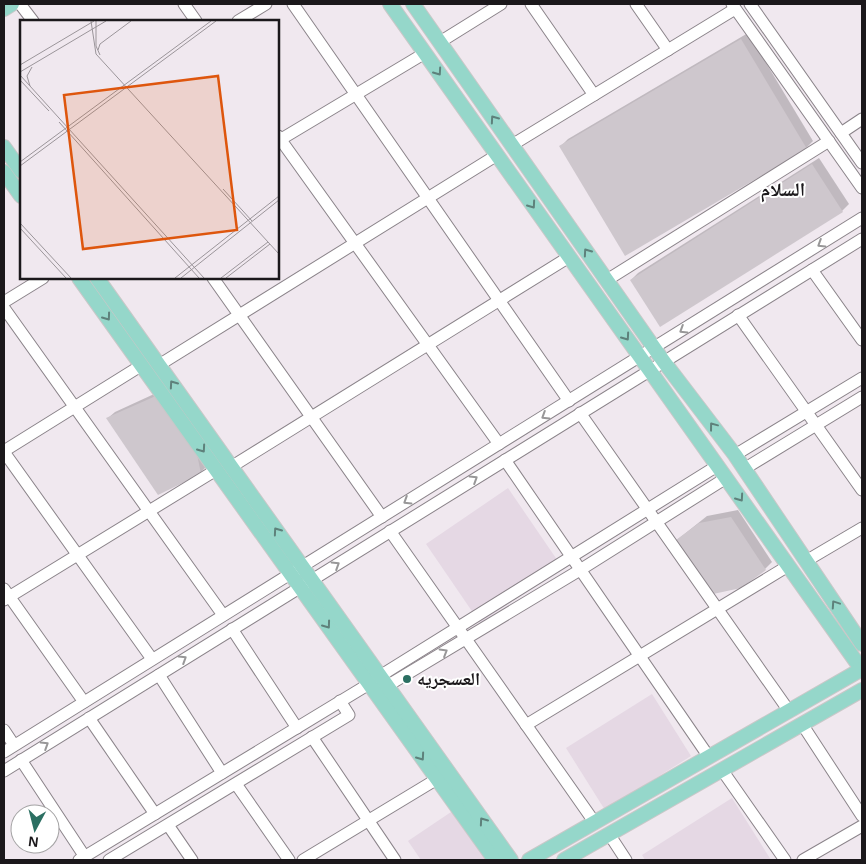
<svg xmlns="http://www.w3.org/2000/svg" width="866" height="864" font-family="Arial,'Noto Naskh Arabic',sans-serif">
	<rect width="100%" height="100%" fill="#f0e8ef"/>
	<g fill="#e5d8e4">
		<polygon points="508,488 562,567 480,623 426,544"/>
		<polygon points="652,694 691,756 605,810 566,748"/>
		<polygon points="732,798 771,860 645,860 642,855"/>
		<polygon points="454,810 488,860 421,860 408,841"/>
	</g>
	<g fill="#0003">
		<polygon points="748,33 813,141 806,148 561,146 568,139"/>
		<polygon points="819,158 849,204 842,211 631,280 638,273"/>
		<polygon points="165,389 207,466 200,473 108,418 115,412"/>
		<polygon points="738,510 772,562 765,569 677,540 707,516"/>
	</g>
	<g fill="#cec7cd">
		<polygon points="741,39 807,149 625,256 559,146"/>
		<polygon points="812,164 843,212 660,327 630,280"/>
		<polygon points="158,395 195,444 201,474 158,495 106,418"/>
		<polygon points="731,517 766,570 741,588 713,594 676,540 699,523"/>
	</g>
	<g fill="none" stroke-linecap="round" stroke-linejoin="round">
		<g stroke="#8b848a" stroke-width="13">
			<g id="minor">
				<polyline points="20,4 33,21"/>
				<polyline points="184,4 196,21"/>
				<polyline points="293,4 569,401"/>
				<polyline points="531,4 594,95"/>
				<polyline points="636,4 668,50"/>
				<polyline points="732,4 862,188"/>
				<polyline points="750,4 862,163"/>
				<polyline points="238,21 266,4"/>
				<polyline points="440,42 501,4"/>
				<polyline points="841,133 862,119"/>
				<polyline points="278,136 499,444"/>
				<polyline points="278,141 425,53"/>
				<polyline points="512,145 735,9"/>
				<polyline points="812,270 862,340"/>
				<polyline points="213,278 382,517"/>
				<polyline points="607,280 829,141"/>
				<polyline points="4,302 43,278"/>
				<polyline points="4,308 223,615"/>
				<polyline points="738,315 862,490"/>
				<polyline points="159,365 497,155"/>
				<polyline points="580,413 789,711"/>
				<polyline points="4,451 142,365"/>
				<polyline points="4,452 152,659"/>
				<polyline points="735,455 862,378"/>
				<polyline points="505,460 709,757"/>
				<polyline points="231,467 569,257"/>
				<polyline points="744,469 862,397"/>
				<polyline points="390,531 595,823"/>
				<polyline points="806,561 862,528"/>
				<polyline points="4,589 84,702"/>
				<polyline points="4,600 216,470"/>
				<polyline points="232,629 297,728"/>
				<polyline points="159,675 222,773"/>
				<polyline points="380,676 717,466"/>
				<polyline points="387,686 580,570 726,478"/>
				<polyline points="89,718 155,814"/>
				<polyline points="802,724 862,816"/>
				<polyline points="526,725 788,566"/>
				<polyline points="4,730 14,745"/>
				<polyline points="312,737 395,860"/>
				<polyline points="4,752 862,218"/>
				<polyline points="21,760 85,857"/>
				<polyline points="722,770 785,860"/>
				<polyline points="4,771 862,239"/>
				<polyline points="236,784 289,860"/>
				<polyline points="168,825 192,860"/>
				<polyline points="609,834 626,860"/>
				<polyline points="79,860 369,684"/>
				<polyline points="109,860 349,715 340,701"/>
				<polyline points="303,860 437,779"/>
				<polyline points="803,860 862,826"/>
			</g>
		</g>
		<g stroke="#c8c8c8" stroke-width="16">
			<g id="major">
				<polyline points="390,4 862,670"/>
				<polyline points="413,4 664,362 735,455 862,644"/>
				<polyline points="4,9 12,4"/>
				<polyline points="4,147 21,171"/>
				<polyline points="4,172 21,196"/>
				<polyline points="79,278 495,860"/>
				<polyline points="97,278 511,860"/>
				<polyline points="529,860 862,669"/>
				<polyline points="564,860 862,690"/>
			</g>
		</g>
		<use href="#minor" stroke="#fff" stroke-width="11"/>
		<use href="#major" stroke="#95d7ca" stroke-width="14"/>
	</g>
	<defs><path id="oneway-chevron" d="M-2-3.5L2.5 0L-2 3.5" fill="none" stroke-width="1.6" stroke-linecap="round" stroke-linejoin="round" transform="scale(1.25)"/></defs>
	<g stroke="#5e817b">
		<use href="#oneway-chevron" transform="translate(438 72) rotate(55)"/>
		<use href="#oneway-chevron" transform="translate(494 119) rotate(-125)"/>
		<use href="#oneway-chevron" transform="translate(532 205) rotate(55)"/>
		<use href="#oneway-chevron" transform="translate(587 252) rotate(-125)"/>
		<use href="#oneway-chevron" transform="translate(107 317) rotate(54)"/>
		<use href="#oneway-chevron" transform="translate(626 337) rotate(55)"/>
		<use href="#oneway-chevron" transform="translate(173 384) rotate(-125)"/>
		<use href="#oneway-chevron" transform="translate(713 426) rotate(-127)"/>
		<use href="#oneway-chevron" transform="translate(202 449) rotate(55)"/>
		<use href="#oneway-chevron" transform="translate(740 498) rotate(55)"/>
		<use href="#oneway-chevron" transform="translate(277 531) rotate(-125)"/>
		<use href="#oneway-chevron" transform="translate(835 604) rotate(-124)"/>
		<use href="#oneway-chevron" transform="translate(327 625) rotate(54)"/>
		<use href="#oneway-chevron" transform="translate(421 757) rotate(55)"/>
		<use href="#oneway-chevron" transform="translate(483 821) rotate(-125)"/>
	</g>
	<g stroke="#989798">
		<use href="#oneway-chevron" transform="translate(821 244) rotate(148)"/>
		<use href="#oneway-chevron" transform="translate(683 330) rotate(148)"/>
		<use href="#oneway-chevron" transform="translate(545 416) rotate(148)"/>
		<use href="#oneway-chevron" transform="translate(474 479) rotate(-32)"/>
		<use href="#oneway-chevron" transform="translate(407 501) rotate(148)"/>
		<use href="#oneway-chevron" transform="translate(336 565) rotate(-32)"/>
		<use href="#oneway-chevron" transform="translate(444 652) rotate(-31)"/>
		<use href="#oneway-chevron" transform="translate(183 659) rotate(-32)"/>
		<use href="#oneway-chevron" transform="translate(45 745) rotate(-32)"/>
	</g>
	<circle fill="#2b6f62" stroke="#fff" stroke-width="2" cx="407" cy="679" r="5"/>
	<g text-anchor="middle" stroke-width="4" stroke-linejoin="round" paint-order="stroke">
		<g font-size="18" font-weight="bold" fill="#1b181b" stroke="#fff" text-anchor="start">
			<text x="417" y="685">العسجريه</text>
		</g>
		<g font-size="19" font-weight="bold" fill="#1b181b" stroke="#fff">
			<text x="783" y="196">السلام</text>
		</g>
	</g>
	<g transform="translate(20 20)">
		<rect width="259" height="259" fill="#f0e8ef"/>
		<path fill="none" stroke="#9b959a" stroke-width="1" d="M 71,1 L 76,34 L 259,234M 76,1 L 76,26 L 80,35M 78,30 L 80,24 L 111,1M 0,45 L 74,1M 0,52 L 86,1M 0,55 L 184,258M 0,60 L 29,91M 10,66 L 7,56 L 12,47M 39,102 L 179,258M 0,142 L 191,1M 0,146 L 196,1M 203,169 L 232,201M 0,203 L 51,258M 0,208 L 46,258M 155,258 L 259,176M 161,258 L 259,180M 201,258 L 248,222M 206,258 L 250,224"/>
		<path fill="#de560d" fill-opacity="0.15" stroke="#de560d" stroke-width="2.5" d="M 198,56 L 217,210 L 63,229 L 44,75 Z"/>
		<rect width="259" height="259" fill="none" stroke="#1b181b" stroke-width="2.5"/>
	</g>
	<rect width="866" height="864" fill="none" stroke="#1b181b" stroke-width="10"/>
	<g transform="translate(35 829) rotate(187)"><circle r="24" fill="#ffffff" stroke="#a4a3a4"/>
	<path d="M0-4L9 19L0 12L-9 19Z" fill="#2b6f62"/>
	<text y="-8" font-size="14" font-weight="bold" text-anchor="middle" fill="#1b181b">N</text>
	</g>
</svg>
